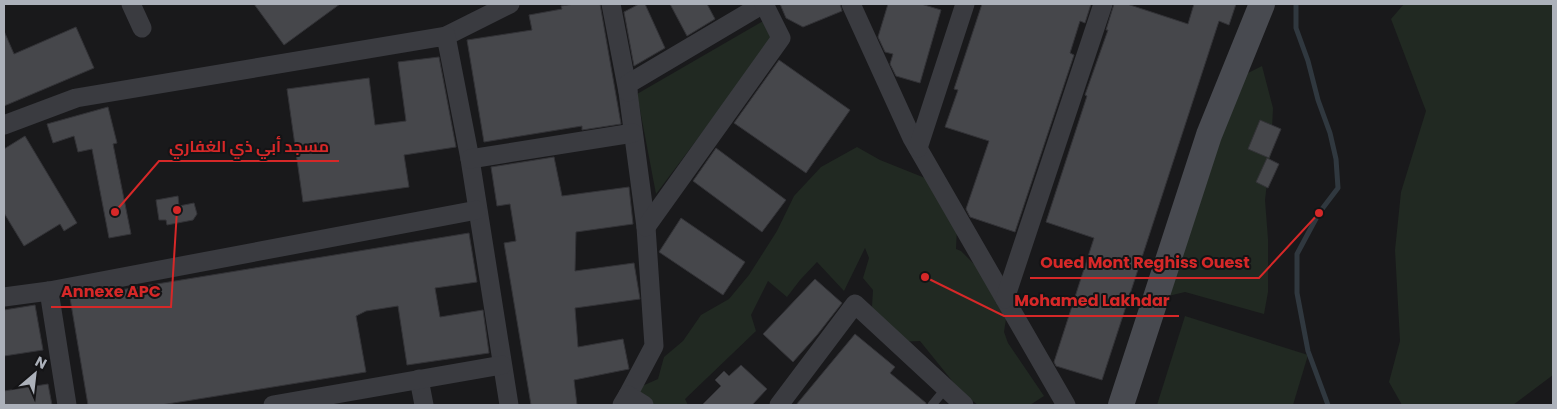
<svg xmlns="http://www.w3.org/2000/svg" width="1557" height="409" font-family="Poppins,Cairo,sans-serif">
	<rect width="100%" height="100%" fill="#19191b"/>
	<g fill="#212922">
		<polygon points="1404,4 1553,4 1553,375 1513,405 1402,405 1389,382 1400,341 1395,250 1401,192 1426,111 1391,19"/>
		<polygon points="765,20 777,33 656,194 637,94"/>
		<polygon points="1262,66 1273,108 1271,150 1265,200 1268,239 1268,292 1264,314 1185,292 1164,297 1236,79"/>
		<polygon points="857,147 880,160 925,178 957,227 956,249 961,251 977,267 1006,319 1004,332 1008,343 1044,396 1030,405 978,405 962,393 920,341 897,342 872,307 873,290 863,278 869,258 865,248 844,291 817,262 800,280 787,297 768,281 751,315 756,331 685,399 688,405 634,405 640,387 658,379 664,357 683,341 701,315 729,299 749,275 777,231 794,196 821,167"/>
		<polygon points="1185,316 1308,355 1293,405 1157,405"/>
	</g>
	<g fill="none" stroke-linecap="round" stroke-linejoin="round">
		<polyline stroke="#30383f" stroke-width="5" points="1296,4 1296,28 1308,61 1318,100 1330,133 1336,159 1338,188 1319,213 1297,254 1297,293 1308,351 1328,405"/>
	</g>
	<g fill="#46474b" stroke="#333337">
		<polygon points="254,4 340,4 284,45"/>
		<polygon points="575,4 600,4 621,124 582,130 582,126 484,142 467,40 532,30 529,15 562,9 561,6"/>
		<polygon points="639,4 645,4 665,48 634,66 624,12"/>
		<polygon points="670,4 707,4 715,19 687,36"/>
		<polygon points="780,4 840,4 842,11 803,27 786,18"/>
		<polygon points="888,4 921,4 941,10 920,83 896,76 890,64 893,54 885,52 878,37"/>
		<polygon points="982,4 1091,4 1085,23 1080,21 1070,53 1074,55 1015,232 970,217 966,209 989,141 945,127 958,90 954,89"/>
		<polygon points="1114,4 1127,4 1188,24 1194,4 1236,4 1229,25 1219,21 1102,380 1056,366 1054,362 1094,238 1046,222 1087,96 1085,95 1108,30 1106,30"/>
		<polygon points="76,27 94,68 4,106 4,31 14,54"/>
		<polygon points="439,57 456,147 404,155 409,187 303,202 287,89 369,78 375,125 406,121 398,62"/>
		<polygon points="779,60 850,110 806,173 734,123"/>
		<polygon points="108,107 117,143 113,144 131,234 109,238 92,149 78,152 74,136 53,143 47,124"/>
		<polygon points="1260,120 1281,129 1269,158 1248,149"/>
		<polygon points="25,136 77,223 64,231 60,224 24,246 4,213 4,149"/>
		<polygon points="716,148 786,200 762,232 693,181"/>
		<polygon points="554,157 562,196 629,187 633,224 576,232 575,271 634,263 640,299 575,308 578,347 623,339 629,369 574,380 577,405 531,405 504,243 516,241 510,204 497,206 491,167"/>
		<polygon points="1267,158 1279,164 1268,188 1256,182"/>
		<polygon points="178,196 179,206 194,203 197,214 193,220 167,225 166,220 159,220 156,200"/>
		<polygon points="681,218 745,262 723,295 659,252"/>
		<polygon points="469,233 477,282 435,288 440,317 483,310 489,353 407,365 398,306 366,311 356,316 366,372 161,405 88,405 70,298 118,290 121,294 120,290"/>
		<polygon points="815,279 842,303 817,335 793,362 763,334"/>
		<polygon points="35,305 43,350 4,356 4,310"/>
		<polygon points="855,334 895,367 890,373 926,403 926,405 796,405"/>
		<polygon points="741,365 767,389 752,405 702,405 721,386 715,380 724,371 729,376"/>
		<polygon points="48,384 52,405 4,405 4,391"/>
	</g>
	<g fill="none" stroke-linecap="round" stroke-linejoin="round">
		<polyline stroke="#3a3b40" stroke-width="9" points="932,405 946,388"/>
		<g stroke="#3a3b40" stroke-width="19">
			<polyline points="131,4 142,28"/>
			<polyline points="611,4 628,92 646,227 653,331 654,346 628,395"/>
			<polyline points="851,4 912,138 1066,405"/>
			<polyline points="446,36 510,4"/>
			<polyline points="628,92 628,84 763,4"/>
			<polyline points="4,125 76,98 446,36 470,159 509,405"/>
			<polyline points="918,148 965,4"/>
			<polyline points="470,159 633,133"/>
			<polyline points="646,227 781,38 764,4"/>
			<polyline points="49,291 67,405"/>
			<polyline points="4,297 49,291 477,210"/>
			<polyline points="1005,299 1103,4"/>
			<polyline points="419,379 424,405"/>
			<polyline points="273,405 502,365"/>
			<polyline points="622,405 628,395 644,405"/>
			<polyline points="779,405 855,304 964,405"/>
		</g>
		<polyline stroke="#484a50" stroke-width="26" points="1121,405 1209,135 1262,4"/>
	</g>
	<path fill="none" stroke="#d62828" stroke-width="2" d="M115 212L159 161H339M1319 213L1259 278H1030M177 210L171 307H51M925 277L1004 316H1179"/>
	<g fill="#d62828" stroke="#141416" stroke-width="2">
		<circle cx="115" cy="212" r="5"/>
		<circle cx="1319" cy="213" r="5"/>
		<circle cx="177" cy="210" r="5"/>
		<circle cx="925" cy="277" r="5"/>
	</g>
	<g font-size="16" text-anchor="middle" font-weight="bold" fill="#d62828" stroke="#141416" stroke-width="4" stroke-linejoin="round" paint-order="stroke">
		<text x="249" y="152">مسجد أبي ذي الغفاري</text>
		<text x="1145" y="268">Oued Mont Reghiss Ouest</text>
		<text x="111" y="297">Annexe APC</text>
		<text x="1092" y="306">Mohamed Lakhdar</text>
	</g>
	<rect width="1557" height="409" fill="none" stroke="#acb1ba" stroke-width="10"/>
	<g transform="translate(35 374) rotate(28)" stroke="#141416" stroke-width="4" paint-order="stroke">
	<path d="M0-4L9 19L0 12L-9 19Z" fill="#acb1ba"/>
	<text y="-8" font-size="14" font-weight="bold" text-anchor="middle" fill="#acb1ba">N</text>
	</g>
</svg>
